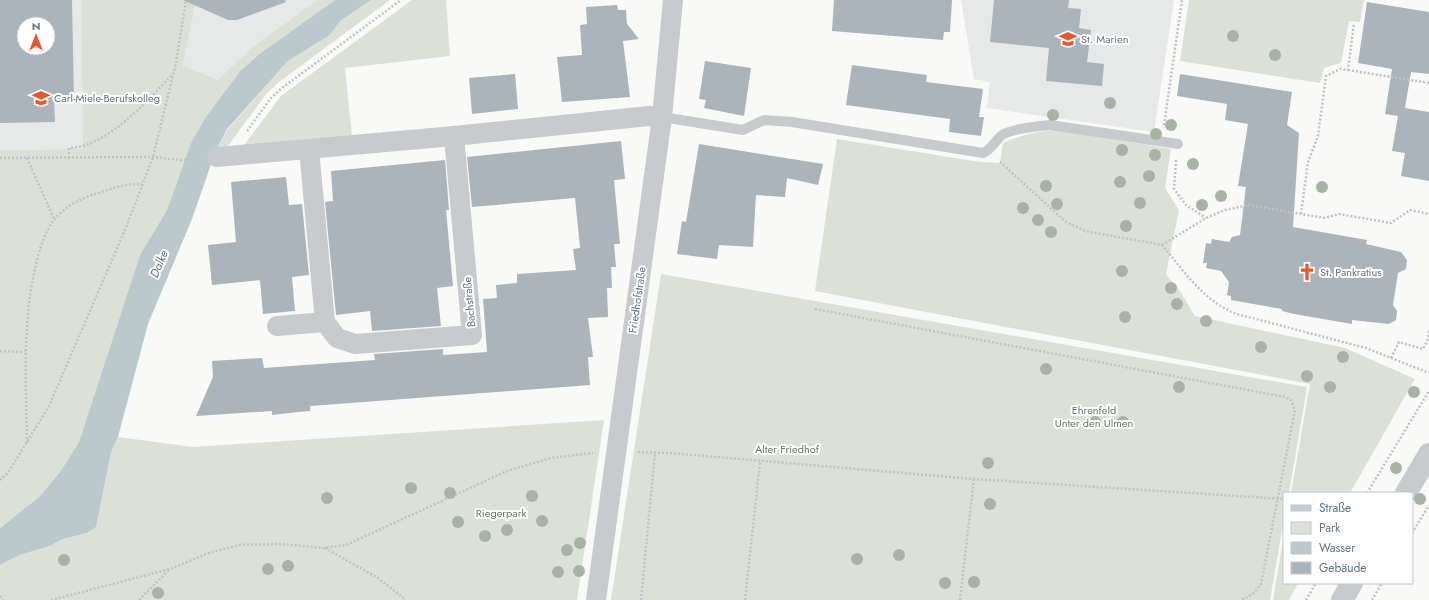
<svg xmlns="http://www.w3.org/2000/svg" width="1429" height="600" font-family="Jost,sans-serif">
	<rect width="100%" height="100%" fill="#f9f9f7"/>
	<g fill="#e7e8e8" fill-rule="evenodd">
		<path d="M 0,0 L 81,0 L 83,149 L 0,150 ZM 24,24 L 48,24 L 48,48 L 24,48 Z"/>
		<polygon points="196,0 317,0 250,49 218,80 183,65"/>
		<polygon points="961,0 1174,0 1154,132 987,108 990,82 974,79"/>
	</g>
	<g fill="#dbe1d7">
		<polygon points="81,0 196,0 183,65 218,80 250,49 317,0 335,0 262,52 241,70 205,118 191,143 167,210 140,255 79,442 60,472 39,497 0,528 0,150 83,149"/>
		<polygon points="371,0 390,0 279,82 267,93 225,150 216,150 227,130 288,61 330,35 340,21"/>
		<polygon points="412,0 446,0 450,56 345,68 352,136 242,148 281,96"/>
		<polygon points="1189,0 1364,0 1360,22 1349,21 1341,63 1324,68 1320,83 1180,61"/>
		<path d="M 1056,130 L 1171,149 L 1165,188 L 1179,210 L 1166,274 L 1180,291 L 1195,316 L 1345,348 L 1415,379 L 1350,493 L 1291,493 L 1310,384 L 815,291 L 837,139 L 980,162 L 1000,163 L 1003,143 C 1020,135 1038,131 1056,130 Z"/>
		<polygon points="661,274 1307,387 1289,493 1284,493 1284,519 1270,600 611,600"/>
		<polygon points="604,420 577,600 0,600 0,565 20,555 50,546 63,539 87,533 96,527 111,452 118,437 193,447"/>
		<polygon points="1284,534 1284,583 1298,583 1289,600 1273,600"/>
	</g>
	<polygon fill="#bcc9cc" points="335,0 371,0 340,21 330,35 288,61 227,129 216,150 192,219 148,324 118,437 111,452 96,527 87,533 63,539 50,546 20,555 0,565 0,528 39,497 60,472 79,442 140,255 167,210 191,143 205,118 241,70 262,52"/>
	<g fill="#abb4ba" fill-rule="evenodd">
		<path d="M 0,0 L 72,0 L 74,102 L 54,102 L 55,122 L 0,123 ZM 24,24 L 48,24 L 48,48 L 24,48 Z"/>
		<polygon points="183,0 285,0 286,2 237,20 228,20"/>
		<polygon points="834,0 952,0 950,32 944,32 943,40 832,31"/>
		<polygon points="994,0 1069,0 1068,8 1081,9 1079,28 1091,30 1087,62 1104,64 1102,86 1046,81 1049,48 990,42"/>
		<polygon points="1367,2 1429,12 1429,74 1411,72 1405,108 1429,112 1429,181 1401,176 1405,153 1392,151 1398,116 1385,114 1392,69 1358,63"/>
		<polygon points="617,5 618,10 626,10 627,24 639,39 623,41 630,97 562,102 557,57 582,55 580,25 587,24 586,7"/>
		<polygon points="705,61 751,68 744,116 704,108 706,100 699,99"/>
		<polygon points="852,65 927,75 926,82 983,89 979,117 984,117 981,136 949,132 950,119 846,105"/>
		<polygon points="515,74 518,109 472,114 469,78"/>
		<polygon points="1180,74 1292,92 1287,125 1299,133 1293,227 1367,240 1366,244 1401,252 1407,260 1406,269 1398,273 1393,305 1397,311 1396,320 1389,324 1352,320 1352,324 1294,314 1282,311 1282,309 1231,300 1231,296 1227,295 1229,282 1221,271 1206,268 1207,263 1203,263 1206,243 1211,244 1212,239 1229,242 1232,237 1240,235 1246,187 1238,186 1248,124 1225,120 1227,104 1177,96"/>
		<polygon points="621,141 625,179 614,180 620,244 614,244 616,267 611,267 612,288 607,288 608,317 588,318 593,357 588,357 590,385 310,406 310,411 298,412 272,415 272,411 196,416 213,377 212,361 262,358 264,368 375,360 374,354 443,349 443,355 487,352 483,299 497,298 496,285 517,283 517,274 576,270 573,249 580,248 575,198 472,207 467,157"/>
		<polygon points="699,144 823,164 818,185 787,178 785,197 756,195 753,247 719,245 717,259 677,254 682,221 686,222"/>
		<polygon points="445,160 449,210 446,210 453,286 437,288 441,326 372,331 370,311 336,315 325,202 333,201 331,171"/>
		<polygon points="286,177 289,205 302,204 309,275 292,277 295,311 263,314 260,280 212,285 208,245 236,242 231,182"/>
	</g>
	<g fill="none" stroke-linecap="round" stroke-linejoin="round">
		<g stroke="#c0c3c5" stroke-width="2.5" stroke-dasharray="2 2" stroke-linecap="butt">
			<polyline points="1348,70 1429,83"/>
			<polyline points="1164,125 1182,0"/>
			<polyline points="247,131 271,98 282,88 401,0"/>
			<polyline points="0,158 153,157 180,160 195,159"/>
			<polyline points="27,158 54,219"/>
			<path d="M 69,158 L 69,148 C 106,148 148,100 172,75"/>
			<polyline points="1176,160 1174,189 1186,205 1206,218"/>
			<path d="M 1000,162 L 1066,222 L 1085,231 L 1162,245 C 1184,271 1204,302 1237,314 L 1366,348 L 1429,373"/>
			<polyline points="1301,214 1308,162 1318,136 1326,76 1340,69 1348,70 1354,23"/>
			<polyline points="1162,245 1206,218 1225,210 1249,205 1324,218 1339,214 1391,223 1410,210 1429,214"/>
			<path d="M 815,309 L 1285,397 L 1291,400 L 1295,410 L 1261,584 C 1255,592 1251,597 1240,600"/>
			<polyline points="0,351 25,352"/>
			<polyline points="1391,358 1399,342 1423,349 1427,341 1429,331"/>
			<path d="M 27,443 C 26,383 22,323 36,264 C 40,249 44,232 55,219 C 68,203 85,197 104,191 C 117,187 128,183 142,184"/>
			<polyline points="638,452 669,453 974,479 1284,499"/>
			<polyline points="0,480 8,473 49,406 127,225 153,157 176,63 186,0"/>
			<polyline points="1367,493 1429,391"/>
			<polyline points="1412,533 1429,505"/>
			<polyline points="325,548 378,578 406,600"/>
			<polyline points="0,596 3,600"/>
			<polyline points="51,600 170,569 209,553 239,545 281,544 324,548 346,545 507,471 551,458 593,453"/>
			<polyline points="139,600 170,569"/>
			<polyline points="641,600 655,453"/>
			<polyline points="745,600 760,462"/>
			<polyline points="960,600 974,479"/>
			<polyline points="1306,600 1316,583"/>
			<polyline points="1372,600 1382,583"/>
		</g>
		<path stroke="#c7cbce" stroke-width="10" d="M 662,117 L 743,130 L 764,120 L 792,122 L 983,153 C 991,150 994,142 1001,136 C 1009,129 1039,126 1050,125 L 1178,144"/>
		<g stroke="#c7cbce" stroke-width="20">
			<polyline points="309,149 325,322 337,338 355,344 472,335 454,136"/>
			<polyline points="217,157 454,136 649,116 662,117"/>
			<polyline points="277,326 325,322"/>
			<polyline points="596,600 662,117 673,0"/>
		</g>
		<g stroke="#c7cbce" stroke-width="22">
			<polyline points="1406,493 1429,454"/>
			<polyline points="1342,600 1352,583"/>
		</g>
	</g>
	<g fill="#a8b3a5">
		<circle cx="1233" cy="36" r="6"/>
		<circle cx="1275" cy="55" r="6"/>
		<circle cx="1110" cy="103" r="6"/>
		<circle cx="1053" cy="115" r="6"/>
		<circle cx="1171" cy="125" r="6"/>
		<circle cx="1156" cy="134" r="6"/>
		<circle cx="1122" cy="150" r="6"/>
		<circle cx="1155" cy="155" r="6"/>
		<circle cx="1193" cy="164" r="6"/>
		<circle cx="1149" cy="176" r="6"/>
		<circle cx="1120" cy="182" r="6"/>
		<circle cx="1046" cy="186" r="6"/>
		<circle cx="1322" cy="187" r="6"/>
		<circle cx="1221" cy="196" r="6"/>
		<circle cx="1140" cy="203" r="6"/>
		<circle cx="1057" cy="204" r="6"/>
		<circle cx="1202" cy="205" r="6"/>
		<circle cx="1023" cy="208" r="6"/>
		<circle cx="1038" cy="220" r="6"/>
		<circle cx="1126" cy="226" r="6"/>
		<circle cx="1051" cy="232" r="6"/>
		<circle cx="1122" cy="271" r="6"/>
		<circle cx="1171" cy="288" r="6"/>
		<circle cx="1177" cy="304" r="6"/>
		<circle cx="1125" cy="317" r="6"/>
		<circle cx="1206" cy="321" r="6"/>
		<circle cx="1261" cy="347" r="6"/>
		<circle cx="1343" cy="357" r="6"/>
		<circle cx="1046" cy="369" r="6"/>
		<circle cx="1307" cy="376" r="6"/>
		<circle cx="1179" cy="387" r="6"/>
		<circle cx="1330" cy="387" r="6"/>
		<circle cx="1414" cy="392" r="6"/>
		<circle cx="1095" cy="422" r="6"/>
		<circle cx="1123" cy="422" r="6"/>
		<circle cx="988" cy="463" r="6"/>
		<circle cx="1396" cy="468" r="6"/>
		<circle cx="411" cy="488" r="6"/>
		<circle cx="450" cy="493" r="6"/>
		<circle cx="532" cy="496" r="6"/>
		<circle cx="327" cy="498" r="6"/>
		<circle cx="1420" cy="499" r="6"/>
		<circle cx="990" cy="504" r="6"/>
		<circle cx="542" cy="521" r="6"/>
		<circle cx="458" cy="522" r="6"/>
		<circle cx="507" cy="530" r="6"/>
		<circle cx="485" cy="536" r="6"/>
		<circle cx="580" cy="543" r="6"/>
		<circle cx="567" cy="550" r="6"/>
		<circle cx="899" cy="555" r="6"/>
		<circle cx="857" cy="559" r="6"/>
		<circle cx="64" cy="560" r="6"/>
		<circle cx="288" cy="566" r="6"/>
		<circle cx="268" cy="569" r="6"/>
		<circle cx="579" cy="571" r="6"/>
		<circle cx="558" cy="572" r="6"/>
		<circle cx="974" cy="582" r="6"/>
		<circle cx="945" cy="583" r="6"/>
		<circle cx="158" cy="593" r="6"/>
	</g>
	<defs>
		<g id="school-bare" transform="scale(1.38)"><path d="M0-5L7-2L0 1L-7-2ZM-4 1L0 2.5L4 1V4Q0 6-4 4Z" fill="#e95726" stroke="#fff" stroke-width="2.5" paint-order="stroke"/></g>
		<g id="church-bare" transform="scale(1.38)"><path d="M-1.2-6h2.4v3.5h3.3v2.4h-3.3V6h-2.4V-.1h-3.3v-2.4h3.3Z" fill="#e95726" stroke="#fff" stroke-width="2.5" paint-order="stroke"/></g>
	</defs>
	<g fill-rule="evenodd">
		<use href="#school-bare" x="1068" y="39"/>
		<use href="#school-bare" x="41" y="98"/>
		<use href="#church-bare" x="1307" y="272"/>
	</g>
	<g text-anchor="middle" stroke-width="4" stroke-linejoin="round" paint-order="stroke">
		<g font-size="11" fill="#637483" stroke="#fff" text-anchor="start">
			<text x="1081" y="43">St. Marien</text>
			<text x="54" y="102">Carl-Miele-Berufskolleg</text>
			<text x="1320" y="276">St. Pankratius</text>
		</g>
		<g font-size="11" fill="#637483" stroke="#fff">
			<text transform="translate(637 300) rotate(-82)" y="4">Friedhofstraße</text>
			<text transform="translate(469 302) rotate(-95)" y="4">Bachstraße</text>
		</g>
		<g font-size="11" fill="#667a62" stroke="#fff">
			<text x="1094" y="414">Ehrenfeld<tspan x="1094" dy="13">Unter den Ulmen</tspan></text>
			<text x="787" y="453">Alter Friedhof</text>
			<text x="501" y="517">Riegerpark</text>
		</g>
		<g font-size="12" font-style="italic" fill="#5e747c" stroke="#fff">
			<text transform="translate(159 264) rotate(-67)" y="4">Dalke</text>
		</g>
	</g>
	<rect x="1283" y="492" width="130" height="92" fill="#ffffff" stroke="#c1c7cd"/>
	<rect x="1291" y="505" width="20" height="6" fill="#c7cbce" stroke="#c1c7cd"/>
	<text x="1319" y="512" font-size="12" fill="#637483">Straße</text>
	<rect x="1291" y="522" width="20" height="12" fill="#dbe1d7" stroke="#c1c7cd"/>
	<text x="1319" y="532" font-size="12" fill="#637483">Park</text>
	<rect x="1291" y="542" width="20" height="12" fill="#bcc9cc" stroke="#c1c7cd"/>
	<text x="1319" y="552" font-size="12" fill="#637483">Wasser</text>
	<rect x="1291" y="562" width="20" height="12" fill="#abb4ba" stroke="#c1c7cd"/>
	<text x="1319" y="572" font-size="12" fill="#637483">Gebäude</text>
	<g transform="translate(36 36)"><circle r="19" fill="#ffffff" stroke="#c1c7cd"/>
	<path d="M0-3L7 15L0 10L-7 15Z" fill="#e95726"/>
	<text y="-6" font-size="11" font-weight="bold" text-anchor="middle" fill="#637483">N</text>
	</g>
</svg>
